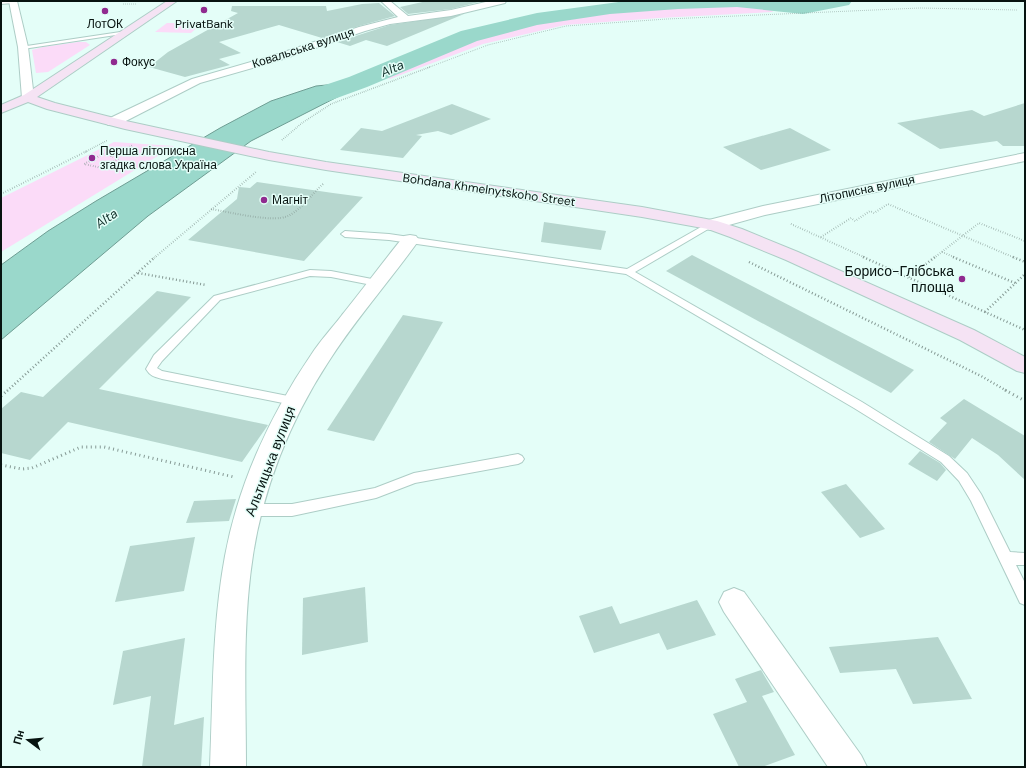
<svg xmlns="http://www.w3.org/2000/svg" width="1026" height="768" font-family="'DM Sans',sans-serif">
	<rect width="100%" height="100%" fill="#e4fef8"/>
	<g fill="#fbdbf8">
		<polygon points="740,4 769,7 773,12 659,18 565,25 483,44 390,79 382,76 466,41 511,29 558,19 624,11"/>
		<polygon points="167,23 202,23 191,33 155,32"/>
		<polygon points="78,42 86,42 90,45 48,72 36,73 32,50 43,47"/>
		<polygon points="114,142 174,146 1,252 1,198"/>
	</g>
	<polygon fill="#9ad8cb" stroke="#6e9d93" points="358,82 351,90 251,141 148,216 1,340 1,265 48,231 96,201 220,128 271,101 316,86"/>
	<g fill="none" stroke-linecap="round" stroke-linejoin="round">
		<polygon fill="#9ad8cb" fill-rule="evenodd" points="626,1 852,1 849,5 803,14 737,7 678,9 610,14 537,25 477,41 367,87 307,109 298,111 289,109 285,103 289,97 349,77 461,31 537,13"/>
	</g>
	<g fill="#b7d7cf">
		<polygon points="427,1 483,1 451,9 408,14 400,7"/>
		<polygon points="379,3 395,16 359,26 322,38 279,25 219,42 241,53 219,59 230,65 185,77 149,67 168,52 238,13 231,11 232,6 326,6 327,11 362,4"/>
		<polygon points="464,14 387,46 366,40 350,46 337,42 390,25"/>
		<polygon points="1025,103 1025,146 1003,146 997,141 940,149 897,123 972,110 984,116"/>
		<polygon points="452,104 491,119 451,135 438,131 416,135 422,136 403,158 340,150 361,128 382,131"/>
		<polygon points="790,128 831,150 761,170 723,147"/>
		<polygon points="257,182 333,193 363,197 304,261 188,240 237,199 239,187 250,188"/>
		<polygon points="544,222 606,231 601,250 541,242"/>
		<polygon points="692,255 914,370 891,393 666,271"/>
		<polygon points="157,291 191,297 99,389 268,425 242,462 68,422 30,460 1,453 1,409 21,392 43,397"/>
		<polygon points="403,315 443,322 374,441 327,430"/>
		<polygon points="964,399 1025,436 1025,480 998,455 972,438 955,459 929,442 947,423 940,418"/>
		<polygon points="920,451 940,463 946,470 937,481 908,464"/>
		<polygon points="846,484 885,529 860,538 821,492"/>
		<polygon points="236,499 229,521 186,523 194,501"/>
		<polygon points="195,537 184,591 115,602 130,546"/>
		<polygon points="365,587 368,642 302,655 303,598"/>
		<polygon points="697,600 716,635 667,650 659,633 594,653 579,616 612,606 620,624"/>
		<polygon points="938,637 972,699 913,704 896,669 840,673 829,647"/>
		<polygon points="185,638 174,725 204,717 201,767 142,767 151,696 113,705 123,651"/>
		<polygon points="761,670 774,692 762,696 795,755 762,767 739,767 713,714 747,702 735,679"/>
	</g>
	<g fill="none" stroke-linecap="round" stroke-linejoin="round">
		<g stroke="#adcdc6" stroke-width="2">
			<g id="lane">
				<polygon points="15,1 13,3 1,4 1,2"/>
				<polygon points="127,31 129,31 129,33 23,49 20,47"/>
				<polygon points="708,223 711,223 715,225 635,272 862,402 949,456 967,473 981,494 1010,552 1025,553 1025,565 1016,565 1025,583 1025,605 1020,603 971,501 959,481 941,462 854,408 626,274 389,240 345,237 341,234 345,231 389,234 627,269"/>
				<path d="M 310,270 L 331,271 L 377,280 L 382,283 L 377,286 L 331,277 L 310,276 L 220,300 L 162,361 L 157,368 L 162,371 L 293,397 L 297,398 L 299,401 L 297,404 L 293,405 L 162,379 C 155,377 150,376 146,369 L 154,355 L 214,296 Z"/>
				<polygon points="518,454 522,456 524,459 522,462 518,464 415,483 376,498 292,516 250,516 245,514 243,510 245,506 250,504 292,504 375,488 414,473"/>
			</g>
		</g>
		<g stroke="#adcdc6" stroke-width="2">
			<g id="street">
				<polygon points="9,1 17,1 28,47 34,98 32,101 24,101 22,98 18,47"/>
				<polygon points="381,1 390,1 408,16 451,10 490,1 506,1 505,3 451,16 390,24 365,31 280,60 200,83 118,125 108,125 106,122 108,119 192,79 272,56 359,27 398,17"/>
				<polygon points="1025,153 1025,161 765,215 711,230 705,229 703,225 705,221 763,206"/>
				<path d="M 410,235 L 416,236 L 419,240 C 389,282 354,321 327,364 C 290,421 263,489 253,555 C 242,625 246,697 246,767 L 210,767 C 213,697 212,626 225,556 C 238,485 270,415 311,355 C 320,341 332,328 342,315 C 363,289 383,262 404,236 Z"/>
				<polygon points="734,588 744,592 861,755 867,767 828,767 724,612 719,602 724,592"/>
			</g>
		</g>
		<g stroke="#adcdc6" stroke-width="2">
			<polygon id="secondary" points="167,1 177,1 37,97 55,103 126,121 269,152 326,162 642,207 717,221 742,229 798,252 974,330 1025,357 1025,373 1017,371 960,340 786,260 730,237 708,229 642,217 326,170 269,160 125,129 47,109 28,102 1,113 1,105 24,95"/>
		</g>
		<g stroke="#859994" stroke-width="1" stroke-dasharray="0.5 1.5" stroke-linecap="butt">
			<polyline points="123,4 137,4"/>
			<polyline points="427,68 488,45 566,26 667,19 920,8 1017,10"/>
		</g>
		<g stroke="#859994" stroke-width="1.5" stroke-dasharray="0.5 1.5" stroke-linecap="butt">
			<polyline points="282,140 302,123 331,104 430,67"/>
			<polyline points="85,152 108,140"/>
			<polyline points="119,152 133,145"/>
		</g>
		<g stroke="#859994" stroke-width="2" stroke-dasharray="0.5 2" stroke-linecap="butt">
			<polygon points="103,154 119,158 102,168 84,164"/>
			<polyline points="111,156 121,151"/>
			<polyline points="1,194 87,151"/>
			<path d="M 211,209 C 229,212 273,223 288,216 C 302,209 312,194 323,184"/>
			<polyline points="791,224 866,258"/>
			<polyline points="821,237 851,218 855,221 870,211 874,213 888,204 1015,258"/>
			<polyline points="942,252 956,258"/>
			<polyline points="154,258 256,172"/>
			<polyline points="934,258 979,223 1025,241"/>
		</g>
		<g stroke="#859994" stroke-width="2.5" stroke-dasharray="1 2.5" stroke-linecap="butt">
			<polyline points="863,257 1025,330"/>
			<polyline points="953,257 1015,283"/>
			<polyline points="1013,257 1025,262"/>
			<polyline points="749,262 981,376 1007,391"/>
			<polyline points="138,273 206,285"/>
			<polyline points="909,277 935,257"/>
			<polyline points="985,312 1025,274"/>
			<polyline points="7,391 155,257"/>
		</g>
		<g stroke="#859994" stroke-width="3" stroke-dasharray="1 3.5" stroke-linecap="butt">
			<polyline points="1005,390 1025,401"/>
			<polyline points="1,396 8,390"/>
			<polyline points="1,465 22,469 32,468 81,447 104,447 234,477"/>
		</g>
		<use href="#lane" fill="#fff" fill-rule="evenodd"/>
		<use href="#street" fill="#fff" fill-rule="evenodd"/>
		<use href="#secondary" fill="#f5e3f4" fill-rule="evenodd"/>
	</g>
	<g fill="#902a8f" stroke="#e4fef8" stroke-width="1.5">
		<circle cx="204" cy="10" r="4"/>
		<circle cx="105" cy="11" r="4"/>
		<circle cx="114" cy="62" r="4"/>
		<circle cx="92" cy="158" r="4"/>
		<circle cx="264" cy="200" r="4"/>
		<circle cx="962" cy="279" r="4"/>
	</g>
	<g text-anchor="middle" stroke-width="3" stroke-linejoin="round" paint-order="stroke">
		<g font-size="12" fill="#071310" stroke="#e4fef8" text-anchor="start">
			<text x="105" y="28" text-anchor="middle">ЛотОК</text>
			<text x="204" y="28" text-anchor="middle">PrivatBank</text>
			<text x="122" y="66">Фокус</text>
			<text x="100" y="155">Перша літописна<tspan x="100" dy="14">згадка слова Україна</tspan></text>
			<text x="272" y="204">Магніт</text>
		</g>
		<g font-size="12" fill="#071310" stroke="#e4fef8">
			<text transform="translate(303 48) rotate(-18)" y="4">Ковальська вулиця</text>
			<text transform="translate(867 189) rotate(-12)" y="4">Літописна вулиця</text>
			<text transform="translate(489 190) rotate(8)" y="4">Bohdana Khmelnytskoho Street</text>
		</g>
		<g font-size="13" font-style="italic" fill="#13322c" stroke="#e4fef8">
			<text transform="translate(392 68) rotate(-23)" y="5">Alta</text>
			<text transform="translate(106 218) rotate(-34)" y="5">Alta</text>
		</g>
		<g font-size="14" fill="#071310" stroke="#e4fef8" text-anchor="end">
			<text x="954" y="276">Борисо-Глібська<tspan x="954" dy="16">площа</tspan></text>
		</g>
		<g font-size="14" fill="#071310" stroke="#e4fef8">
			<text transform="translate(270 461) rotate(-69)" y="5">Альтицька вулиця</text>
		</g>
	</g>
	<rect width="1026" height="768" fill="none" stroke="#071310" stroke-width="4"/>
	<g transform="translate(28 740) rotate(286)" stroke="#e4fef8" stroke-width="3" paint-order="stroke">
	<path d="M0-3L7 15L0 10L-7 15Z" fill="#071310"/>
	<text y="-6" font-size="11" font-weight="bold" text-anchor="middle" fill="#071310">Пн</text>
	</g>
</svg>
